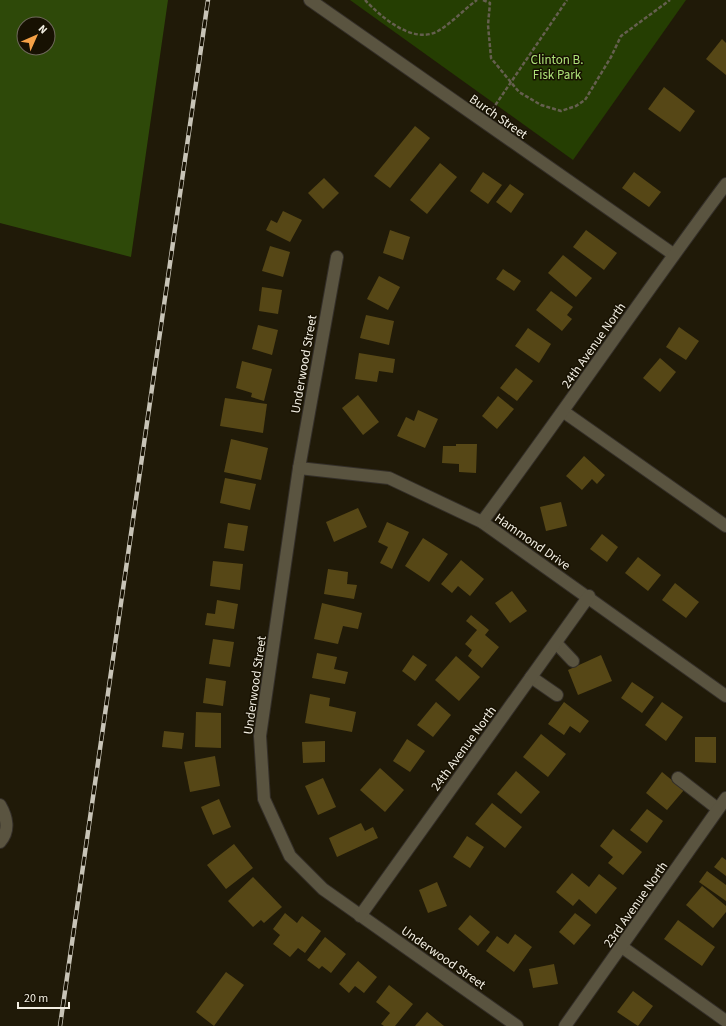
<svg xmlns="http://www.w3.org/2000/svg" width="726" height="1026" font-family="'Source Sans 3',sans-serif">
	<rect width="100%" height="100%" fill="#201a08"/>
	<polygon fill="#253e02" points="350,0 686,0 573,160"/>
	<path fill="#2e4909" fill-rule="evenodd" d="M 0,0 L 168,0 L 131,257 L 0,223 ZM 24,24 L 48,24 L 48,48 L 24,48 Z"/>
	<g fill="#564716">
		<polygon points="722,39 726,43 726,75 706,59"/>
		<polygon points="664,87 695,111 680,132 648,109"/>
		<polygon points="415,126 430,138 390,188 374,176"/>
		<polygon points="440,163 457,177 427,214 410,200"/>
		<polygon points="483,172 502,185 488,204 470,191"/>
		<polygon points="634,172 661,192 649,207 622,188"/>
		<polygon points="324,178 339,193 323,209 308,193"/>
		<polygon points="510,184 524,194 511,213 496,202"/>
		<polygon points="283,211 302,220 290,242 266,230 271,220 277,223"/>
		<polygon points="390,230 410,237 403,260 383,253"/>
		<polygon points="586,230 617,253 604,270 573,247"/>
		<polygon points="270,246 290,252 283,277 262,271"/>
		<polygon points="563,255 592,278 576,297 548,273"/>
		<polygon points="503,269 521,281 514,291 496,279"/>
		<polygon points="379,276 400,287 388,310 367,299"/>
		<polygon points="262,287 282,290 278,314 259,311"/>
		<polygon points="551,291 573,307 567,315 572,319 562,331 536,310"/>
		<polygon points="366,315 394,321 389,345 360,338"/>
		<polygon points="258,325 278,330 272,355 252,349"/>
		<polygon points="679,327 699,341 686,360 666,347"/>
		<polygon points="528,328 551,344 539,363 515,346"/>
		<polygon points="359,353 395,359 393,373 379,371 377,382 355,379"/>
		<polygon points="660,358 676,372 660,392 643,378"/>
		<polygon points="242,361 272,369 264,401 251,397 252,393 236,388"/>
		<polygon points="516,368 533,381 517,401 500,388"/>
		<polygon points="358,395 379,422 363,435 342,408"/>
		<polygon points="498,396 514,409 497,429 482,416"/>
		<polygon points="225,398 267,404 263,433 220,426"/>
		<polygon points="418,410 438,419 425,448 397,436 406,417 414,421"/>
		<polygon points="231,439 268,448 261,480 224,472"/>
		<polygon points="456,444 477,444 476,473 459,472 459,464 442,463 443,446 456,446"/>
		<polygon points="584,456 605,475 597,484 592,479 582,490 566,476"/>
		<polygon points="225,478 256,484 250,510 220,503"/>
		<polygon points="561,502 567,526 546,531 540,507"/>
		<polygon points="358,508 367,527 334,542 326,522"/>
		<polygon points="387,522 409,532 392,569 380,563 388,547 378,542"/>
		<polygon points="228,523 248,526 244,551 224,548"/>
		<polygon points="602,534 618,547 607,562 590,549"/>
		<polygon points="423,538 448,554 429,582 405,566"/>
		<polygon points="638,557 661,575 648,591 625,573"/>
		<polygon points="461,560 484,579 470,596 458,586 452,593 441,584"/>
		<polygon points="213,561 243,564 240,590 210,586"/>
		<polygon points="328,569 348,572 347,584 357,585 354,599 324,594"/>
		<polygon points="675,583 699,602 686,618 662,600"/>
		<polygon points="512,591 527,611 510,623 495,603"/>
		<polygon points="217,600 238,604 234,629 205,625 207,613 215,614"/>
		<polygon points="322,603 362,613 358,629 343,626 338,644 314,639"/>
		<polygon points="471,615 489,630 485,635 499,647 482,668 468,656 472,650 465,644 477,630 466,621"/>
		<polygon points="213,639 234,642 230,667 209,664"/>
		<polygon points="317,653 337,657 334,669 348,672 345,684 312,678"/>
		<polygon points="413,655 427,665 415,681 402,671"/>
		<polygon points="601,655 612,681 578,695 568,670"/>
		<polygon points="456,656 480,677 459,701 435,680"/>
		<polygon points="206,678 226,681 223,706 203,703"/>
		<polygon points="632,682 654,697 642,713 621,698"/>
		<polygon points="310,694 330,698 329,706 356,712 352,732 305,723"/>
		<polygon points="436,702 451,715 433,737 417,725"/>
		<polygon points="564,702 589,721 580,733 570,726 564,735 548,724"/>
		<polygon points="662,702 683,717 666,741 645,725"/>
		<polygon points="196,712 221,713 221,748 195,747"/>
		<polygon points="164,731 184,733 182,749 162,747"/>
		<polygon points="541,734 566,754 548,777 523,757"/>
		<polygon points="695,737 716,737 716,763 695,762"/>
		<polygon points="407,739 425,751 410,772 393,761"/>
		<polygon points="325,741 325,762 303,763 302,742"/>
		<polygon points="215,756 220,786 190,792 184,762"/>
		<polygon points="380,768 404,790 385,812 360,790"/>
		<polygon points="516,771 540,792 521,814 497,794"/>
		<polygon points="662,772 684,790 667,810 646,793"/>
		<polygon points="323,778 336,807 318,815 305,786"/>
		<polygon points="219,799 231,827 213,835 201,807"/>
		<polygon points="492,803 522,827 505,848 475,824"/>
		<polygon points="647,809 663,821 647,843 630,830"/>
		<polygon points="361,823 365,831 373,827 378,838 337,857 329,838"/>
		<polygon points="613,829 642,852 623,875 608,863 613,857 600,846"/>
		<polygon points="467,836 484,847 470,868 453,857"/>
		<polygon points="234,844 253,868 226,889 207,865"/>
		<polygon points="722,857 726,860 726,876 714,867"/>
		<polygon points="707,871 726,885 726,901 699,882"/>
		<polygon points="572,873 589,887 599,874 617,888 596,914 579,899 573,906 556,892"/>
		<polygon points="253,877 282,907 264,923 261,920 253,927 228,901"/>
		<polygon points="437,882 447,906 428,913 419,890"/>
		<polygon points="702,886 726,906 726,912 713,928 686,905"/>
		<polygon points="285,913 297,923 302,916 321,931 305,953 298,948 290,957 273,944 280,935 273,929"/>
		<polygon points="575,913 591,925 574,945 559,932"/>
		<polygon points="470,915 490,932 478,946 458,929"/>
		<polygon points="678,920 715,947 702,966 664,939"/>
		<polygon points="515,934 532,947 514,972 486,951 497,936 508,944"/>
		<polygon points="325,937 346,954 331,973 322,966 319,969 307,960"/>
		<polygon points="358,961 377,977 364,993 355,986 349,993 339,984"/>
		<polygon points="554,964 558,984 533,988 529,969"/>
		<polygon points="226,972 244,985 214,1026 196,1012"/>
		<polygon points="389,985 413,1004 395,1026 384,1026 381,1024 390,1013 376,1002"/>
		<polygon points="633,991 653,1006 638,1026 617,1012"/>
		<polygon points="427,1012 444,1026 415,1026"/>
	</g>
	<g fill="none" stroke-linecap="round" stroke-linejoin="round">
		<g stroke="#342f29" stroke-width="14">
			<g id="minor">
				<polyline points="310,0 673,254"/>
				<polyline points="337,257 299,468 260,736 264,799 290,856 323,889 517,1026"/>
				<polyline points="564,412 726,526"/>
				<polyline points="299,468 389,478 482,522 726,696"/>
				<path d="M 482,522 C 565,411 643,295 726,184"/>
				<polyline points="556,643 573,661"/>
				<polyline points="531,677 557,695"/>
				<polyline points="678,778 718,809"/>
				<path d="M 0,805 C 7,817 10,831 0,842"/>
				<polyline points="360,916 589,596"/>
				<polyline points="622,947 726,1021"/>
				<polyline points="565,1026 726,798"/>
			</g>
		</g>
		<g stroke="#655f4f" stroke-width="2.5" stroke-dasharray="4 2" stroke-linecap="butt">
			<path d="M 365,0 C 381,17 413,45 438,31 C 452,23 463,10 477,0"/>
			<polyline points="483,0 490,3 488,25 491,58 519,92 541,105 561,111 576,106 585,100 611,57 621,36 670,0"/>
			<polyline points="492,110 567,0"/>
		</g>
		<use href="#minor" stroke="#5a5440" stroke-width="12"/>
		<g stroke="#c8c4b7" stroke-width="4.5">
			<polyline id="rail" points="60,1026 208,0"/>
		</g>
		<use href="#rail" stroke="#171102" stroke-width="3" stroke-dasharray="9" stroke-linecap="butt"/>
	</g>
	<g text-anchor="middle" stroke-width="3" stroke-linejoin="round" paint-order="stroke">
		<g font-size="13" fill="#afe379" stroke="#171102">
			<text x="557" y="64">Clinton B.<tspan x="557" dy="15">Fisk Park</tspan></text>
		</g>
		<g font-size="13" fill="#f2eee2" stroke="#171102">
			<text transform="translate(499 116) rotate(35)" y="5">Burch Street</text>
			<text transform="translate(593 345) rotate(-55)" y="5">24th Avenue North</text>
			<text transform="translate(303 364) rotate(-80)" y="5">Underwood Street</text>
			<text transform="translate(533 541) rotate(35)" y="5">Hammond Drive</text>
			<text transform="translate(254 685) rotate(-82)" y="5">Underwood Street</text>
			<text transform="translate(463 748) rotate(-54)" y="5">24th Avenue North</text>
			<text transform="translate(635 904) rotate(-55)" y="5">23rd Avenue North</text>
			<text transform="translate(444 957) rotate(35)" y="5">Underwood Street</text>
		</g>
	</g>
	<g transform="translate(36 36) rotate(45)"><circle r="19" fill="#171102" stroke="#6f695c"/>
	<path d="M0-3L7 15L0 10L-7 15Z" fill="#f6a247"/>
	<text y="-6" font-size="11" font-weight="bold" text-anchor="middle" fill="#f2eee2">N</text>
	</g>
	<path d="M18 1002v6h51v-6" fill="none" stroke="#f2eee2" stroke-width="2"/>
	<text x="24" y="1002" font-size="12" fill="#f2eee2" stroke="#171102" stroke-width="3" paint-order="stroke">20 m</text>
</svg>
